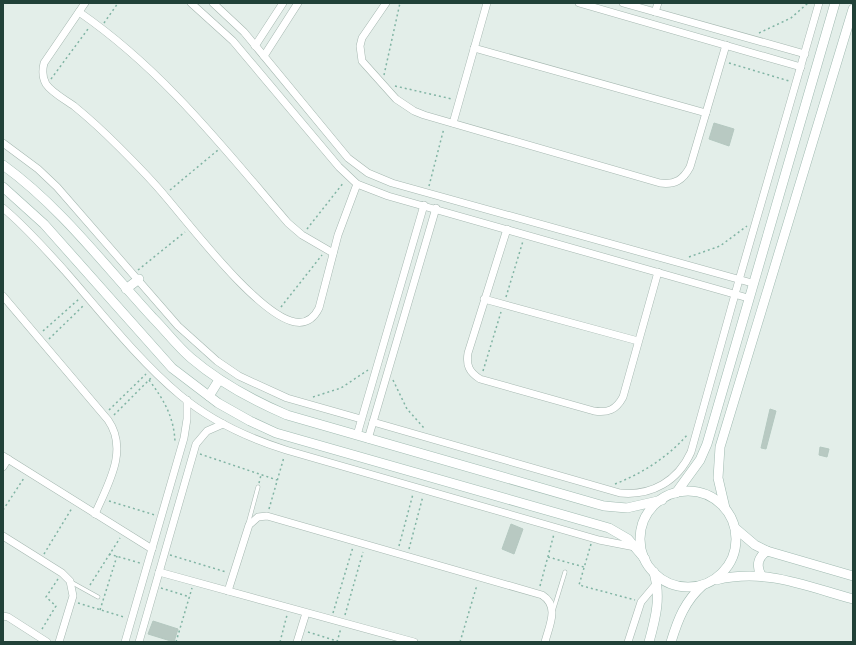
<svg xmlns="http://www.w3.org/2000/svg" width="856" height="645" font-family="'Work Sans',sans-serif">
	<rect width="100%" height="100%" fill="#e3eee9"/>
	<g fill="#b8c9c2" stroke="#b4c8c0">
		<polygon points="714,123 734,129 729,146 709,139"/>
		<polygon points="770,409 776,411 766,449 761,448"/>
		<polygon points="820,447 829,449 827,457 819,455"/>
		<polygon points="511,524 523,529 514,554 502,549"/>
		<polygon points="153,621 178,629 174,642 148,634"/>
	</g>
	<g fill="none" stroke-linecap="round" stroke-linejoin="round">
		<g stroke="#a5b7b0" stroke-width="4.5">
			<g id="lane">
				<polyline points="248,524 258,487"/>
				<polyline points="71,582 98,597"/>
				<polyline points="553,611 565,572"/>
			</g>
		</g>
		<g stroke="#a5b7b0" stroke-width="8">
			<g id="street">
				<path d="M 85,3 L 44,63 C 42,71 42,77 46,84 C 52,93 66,100 74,106 C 90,119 105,133 119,147 C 135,163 151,179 165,196 C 190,225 259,316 295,322 C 306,324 314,318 319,308 L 338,235 L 357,184"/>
				<polyline points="191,3 233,41 339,167 357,184 388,196 748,298"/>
				<polyline points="213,3 244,32 348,158 368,173 392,183 752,283"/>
				<path d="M 386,3 L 362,38 L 360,46 L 362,61 L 396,99 L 414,111 L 424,115 L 660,183 C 675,185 683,180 690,167 L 726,45"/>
				<polyline points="579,3 801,67"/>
				<polyline points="623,3 805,54"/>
				<path d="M 79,12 C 163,70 222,146 288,223 L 302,235 L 333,253"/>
				<polyline points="655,12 658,3"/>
				<polyline points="255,46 283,3"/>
				<polyline points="474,48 706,113"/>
				<polyline points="264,56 298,3"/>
				<polyline points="453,123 487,3"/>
				<polyline points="3,143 38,169 57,187 178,326 217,361 239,376 287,398 361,419"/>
				<path d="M 3,208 C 26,227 45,249 65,271 C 100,311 139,361 180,395 C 211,421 248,438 286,450 L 599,540 L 635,547"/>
				<path d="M 507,229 L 468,353 C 466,365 469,372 480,379 L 594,411 C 608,413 616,410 623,397 L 658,272"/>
				<path d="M 3,296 L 108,420 C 129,450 108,484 95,514"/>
				<polyline points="484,299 638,341"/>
				<path d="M 373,422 L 620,493 C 652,496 678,481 691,452 L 739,280 L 819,3"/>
				<polyline points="357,435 424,205"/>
				<polyline points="368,439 436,208"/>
				<polyline points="3,456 152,549"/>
				<polyline points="3,467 8,459"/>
				<polyline points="3,536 62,573 70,581 73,596 59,642"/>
				<polyline points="159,572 414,642"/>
				<path d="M 228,591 L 249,525 L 258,517 L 267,516 L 542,595 C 560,606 549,626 545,642"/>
				<polyline points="3,616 8,617 47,642"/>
				<polyline points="125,642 184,438 187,419 187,400"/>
				<polyline points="139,642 196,444 207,431 223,424"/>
				<polyline points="297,642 306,613"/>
				<polyline points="628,642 641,602 657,583"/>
			</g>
		</g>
		<g stroke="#a0bab1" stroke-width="10">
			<g id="secondary">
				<path d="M 3,165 C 61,207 105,266 153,318 C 166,331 177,346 191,358 C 219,382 252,400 287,415 L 604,506 L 627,508 L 662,500"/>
				<polyline points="3,187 44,224 172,368 218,403 250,421 276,433 609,528 628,539 645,559"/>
				<polyline points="126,289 139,279"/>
				<polyline points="209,396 219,380"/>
				<circle cx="688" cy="539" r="48"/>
				<polyline points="676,493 700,460 707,444 835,3"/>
				<polyline points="725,508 718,478 720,447 853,9"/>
				<polyline points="735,528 755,545 767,551 853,576"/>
				<path d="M 761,575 C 756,566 758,557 767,551"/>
				<path d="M 716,580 C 766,568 805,586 853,599"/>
				<path d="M 649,642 C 656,617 661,597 654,572"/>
				<path d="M 671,642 C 678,619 685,601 703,585"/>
			</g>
		</g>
		<g stroke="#81b4a4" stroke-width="1.5" stroke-dasharray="2 3" stroke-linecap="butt">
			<polyline points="104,23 118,3"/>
			<polyline points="759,33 791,18 808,3"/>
			<polyline points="729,63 789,81"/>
			<polyline points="384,75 400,3"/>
			<polyline points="51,79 88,29"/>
			<polyline points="395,86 452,99"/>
			<polyline points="429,186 444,128"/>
			<polyline points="170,190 218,150"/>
			<polyline points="307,229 344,182"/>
			<polyline points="689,257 720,246 747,226"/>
			<polyline points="138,270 185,232"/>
			<polyline points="506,297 523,241"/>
			<polyline points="281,307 322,255"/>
			<polyline points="43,331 79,299"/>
			<polyline points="49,339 84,305"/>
			<polyline points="483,371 501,312"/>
			<path d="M 149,380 C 164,400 174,417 175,442"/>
			<polyline points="393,380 407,409 424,428"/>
			<polyline points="313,397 341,388 368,370"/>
			<polyline points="109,410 146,374"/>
			<polyline points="114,415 151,378"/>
			<polyline points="200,454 277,480"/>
			<polyline points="259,483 261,475"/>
			<path d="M 615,484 C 643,473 668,457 688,434"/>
			<polyline points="109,501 155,515"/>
			<polyline points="269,509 284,457"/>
			<polyline points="3,510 24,478"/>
			<polyline points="591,544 579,585 635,600"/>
			<polyline points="399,546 413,494"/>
			<polyline points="409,549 423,496"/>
			<polyline points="44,554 72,508"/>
			<polyline points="109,554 140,563"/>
			<polyline points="170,555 226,572"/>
			<polyline points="548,557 584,567"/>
			<polyline points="90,585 120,538"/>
			<polyline points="540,586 554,534"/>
			<polyline points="161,588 190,597"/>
			<polyline points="78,603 124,617"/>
			<polyline points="100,610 117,556"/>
			<polyline points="333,613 353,547"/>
			<polyline points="345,615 363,552"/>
			<polyline points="42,629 56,606 46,597 58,579"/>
			<polyline points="308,632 337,641"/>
			<polyline points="176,642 192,588"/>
			<polyline points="280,642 287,615"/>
			<polyline points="337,642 341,628"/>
			<polyline points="460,642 477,585"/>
		</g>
		<use href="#lane" stroke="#fff" stroke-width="3.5"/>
		<use href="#street" stroke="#fff" stroke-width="7"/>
		<use href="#secondary" stroke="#fff" stroke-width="9"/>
	</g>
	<rect width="856" height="645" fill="none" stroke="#214138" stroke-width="8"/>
</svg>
